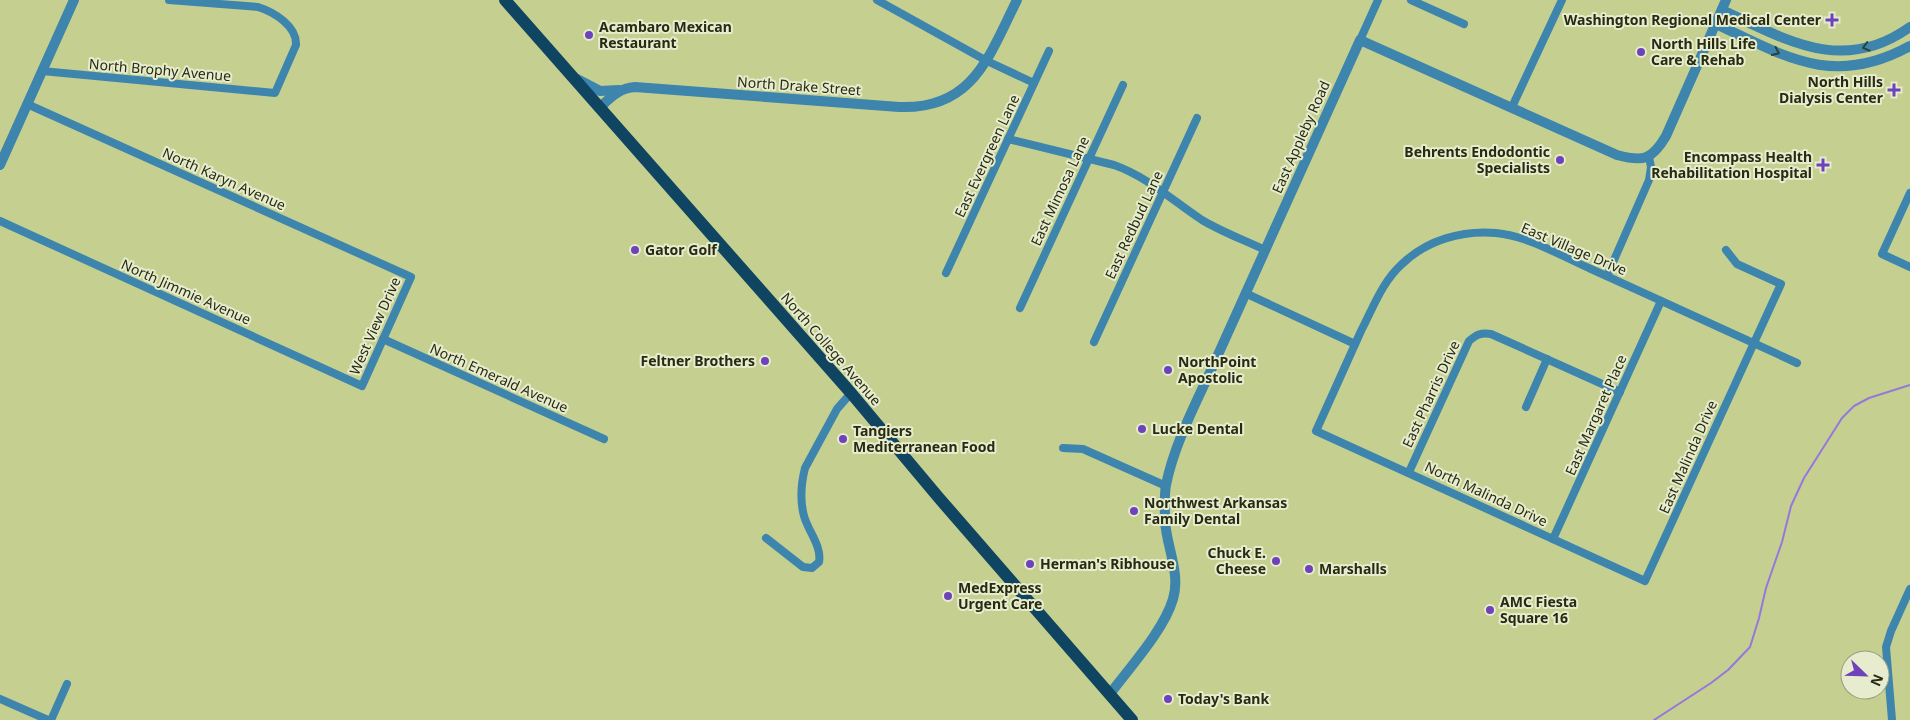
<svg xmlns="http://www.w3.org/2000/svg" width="1910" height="720" font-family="'Noto Sans',sans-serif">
	<rect width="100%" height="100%" fill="#c5cf90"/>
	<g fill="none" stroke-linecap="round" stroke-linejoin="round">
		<polyline stroke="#9677dd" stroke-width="2" points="1654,720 1711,683 1728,670 1750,647 1759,618 1766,588 1782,542 1791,506 1804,478 1842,418 1854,406 1869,398 1910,385"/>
		<g stroke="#3d85ad" stroke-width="8">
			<polyline points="877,0 987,61 1034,83"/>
			<polyline points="1411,0 1464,24"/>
			<polyline points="1360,40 1378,0"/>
			<path d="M 42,71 L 275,93 L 296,45 C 297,26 274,12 258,7 L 169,0"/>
			<polyline points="1512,107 1562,0"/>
			<path d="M 1008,139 L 1114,165 C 1148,177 1173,201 1202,220 C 1222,232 1244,240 1265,250"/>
			<polyline points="1910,193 1882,254 1910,267"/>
			<polyline points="0,221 362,386 411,277 27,104"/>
			<path d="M 1726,250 L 1737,264 L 1781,284 L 1645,581 L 1316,431 C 1331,398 1346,364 1361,331 C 1373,308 1382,282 1402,264 C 1427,240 1462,230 1496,233 C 1529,236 1561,256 1591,269 C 1660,300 1729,332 1797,363"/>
			<polyline points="946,273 1049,51"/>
			<polyline points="1607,276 1649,180 1651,167 1649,157"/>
			<polyline points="1245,293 1355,344"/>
			<polyline points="1020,308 1123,85"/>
			<polyline points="383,339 604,439"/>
			<polyline points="1094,342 1197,118"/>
			<polyline points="1526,407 1547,359"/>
			<polyline points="1063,448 1083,449 1166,486"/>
			<path d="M 1409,472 L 1469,341 C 1476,335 1481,332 1491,334 L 1620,392"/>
			<path d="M 766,538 L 803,567 L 812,568 L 819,562 C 822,546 808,531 804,516 C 800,501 801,484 805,468 L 837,409 L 851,393"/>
			<polyline points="1553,539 1661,301"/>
			<polyline points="0,699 48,720"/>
			<polyline points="51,720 67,684"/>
			<polyline points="1892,720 1886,647 1891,631 1910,589"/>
		</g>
		<g stroke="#3d85ad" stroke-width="10">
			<path d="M 1722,10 C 1787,40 1843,75 1910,27"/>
			<path d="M 1716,24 C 1786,57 1834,88 1910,46"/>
			<polyline points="577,79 600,91 619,90"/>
			<path d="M 599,108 C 610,98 619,88 635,87 L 899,107 C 973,110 989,56 1017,0"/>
			<polyline points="0,165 74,0"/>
			<path d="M 1110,694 C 1130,667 1164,630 1173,599 C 1181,573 1166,546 1165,520 C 1165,509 1164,496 1166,485 C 1174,445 1195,405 1212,368 L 1360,40 L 1617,155 C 1643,162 1652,160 1666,136 L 1726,0"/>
		</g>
		<polyline stroke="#0f4560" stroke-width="12" points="505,0 851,393 939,498 1132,720"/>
	</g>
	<defs><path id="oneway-chevron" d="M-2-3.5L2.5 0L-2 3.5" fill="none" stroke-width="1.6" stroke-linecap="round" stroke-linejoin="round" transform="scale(1.25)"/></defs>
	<g stroke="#2c4239">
		<use href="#oneway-chevron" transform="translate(1866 47) rotate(165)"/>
		<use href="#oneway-chevron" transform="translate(1776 52) rotate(25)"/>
	</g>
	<g fill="#6e42ba" stroke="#e6eccd" stroke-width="2">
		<path d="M1829.5 12.5h5v5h5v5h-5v5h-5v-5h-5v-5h5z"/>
		<circle cx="589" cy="35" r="5"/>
		<circle cx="1641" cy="52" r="5"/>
		<path d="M1891.5 82.5h5v5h5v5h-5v5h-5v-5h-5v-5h5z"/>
		<circle cx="1560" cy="160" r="5"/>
		<path d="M1820.5 157.5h5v5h5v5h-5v5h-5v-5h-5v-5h5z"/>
		<circle cx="635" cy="250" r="5"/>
		<circle cx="765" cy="361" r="5"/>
		<circle cx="1168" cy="370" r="5"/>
		<circle cx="1142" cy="429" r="5"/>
		<circle cx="843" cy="439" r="5"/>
		<circle cx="1134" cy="511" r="5"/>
		<circle cx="1276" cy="561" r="5"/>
		<circle cx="1030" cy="564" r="5"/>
		<circle cx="1309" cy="569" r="5"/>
		<circle cx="948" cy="596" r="5"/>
		<circle cx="1490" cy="610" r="5"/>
		<circle cx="1168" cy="699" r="5"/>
	</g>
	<g text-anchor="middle" stroke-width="4" stroke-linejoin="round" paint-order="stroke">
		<g font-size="14" font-weight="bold" fill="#272b12" stroke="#e6eccd" text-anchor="start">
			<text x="1821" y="25" text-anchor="end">Washington Regional Medical Center</text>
			<text x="599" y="32">Acambaro Mexican<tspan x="599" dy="16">Restaurant</tspan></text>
			<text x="1651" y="49">North Hills Life<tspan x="1651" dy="16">Care &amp; Rehab</tspan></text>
			<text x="1883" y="87" text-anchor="end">North Hills<tspan x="1883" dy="16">Dialysis Center</tspan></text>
			<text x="1550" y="157" text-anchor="end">Behrents Endodontic<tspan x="1550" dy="16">Specialists</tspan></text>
			<text x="1812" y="162" text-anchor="end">Encompass Health<tspan x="1812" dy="16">Rehabilitation Hospital</tspan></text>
			<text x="645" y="255">Gator Golf</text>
			<text x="755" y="366" text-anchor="end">Feltner Brothers</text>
			<text x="1178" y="367">NorthPoint<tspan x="1178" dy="16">Apostolic</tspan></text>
			<text x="1152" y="434">Lucke Dental</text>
			<text x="853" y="436">Tangiers<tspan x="853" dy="16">Mediterranean Food</tspan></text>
			<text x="1144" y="508">Northwest Arkansas<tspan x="1144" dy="16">Family Dental</tspan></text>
			<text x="1266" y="558" text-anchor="end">Chuck E.<tspan x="1266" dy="16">Cheese</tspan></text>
			<text x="1040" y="569">Herman's Ribhouse</text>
			<text x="1319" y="574">Marshalls</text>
			<text x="958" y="593">MedExpress<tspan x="958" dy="16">Urgent Care</tspan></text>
			<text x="1500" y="607">AMC Fiesta<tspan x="1500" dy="16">Square 16</tspan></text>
			<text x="1178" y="704">Today's Bank</text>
		</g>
		<g font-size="14" fill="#272b12" stroke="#e6eccd">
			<text transform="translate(160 70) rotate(5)" y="5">North Brophy Avenue</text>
			<text transform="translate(799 86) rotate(4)" y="5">North Drake Street</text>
			<text transform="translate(1301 137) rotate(-66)" y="5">East Appleby Road</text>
			<text transform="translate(987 156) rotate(-65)" y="5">East Evergreen Lane</text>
			<text transform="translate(224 179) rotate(24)" y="5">North Karyn Avenue</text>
			<text transform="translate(1060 191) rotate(-65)" y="5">East Mimosa Lane</text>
			<text transform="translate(1134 225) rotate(-65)" y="5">East Redbud Lane</text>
			<text transform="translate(1574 249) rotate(23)" y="5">East Village Drive</text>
			<text transform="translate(186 292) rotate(24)" y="5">North Jimmie Avenue</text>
			<text transform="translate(375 326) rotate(-66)" y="5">West View Drive</text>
			<text transform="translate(831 349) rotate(49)" y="5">North College Avenue</text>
			<text transform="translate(499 378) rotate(24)" y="5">North Emerald Avenue</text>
			<text transform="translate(1431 394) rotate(-65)" y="5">East Pharris Drive</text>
			<text transform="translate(1596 415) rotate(-66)" y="5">East Margaret Place</text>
			<text transform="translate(1688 457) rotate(-66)" y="5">East Malinda Drive</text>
			<text transform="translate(1486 494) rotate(25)" y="5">North Malinda Drive</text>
		</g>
	</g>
	<g transform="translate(1865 675) rotate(113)"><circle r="24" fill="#e6eccd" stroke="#9a9f82"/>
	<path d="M0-4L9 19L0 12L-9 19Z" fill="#6e42ba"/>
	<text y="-8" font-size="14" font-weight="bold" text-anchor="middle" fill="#272b12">N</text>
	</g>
</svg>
